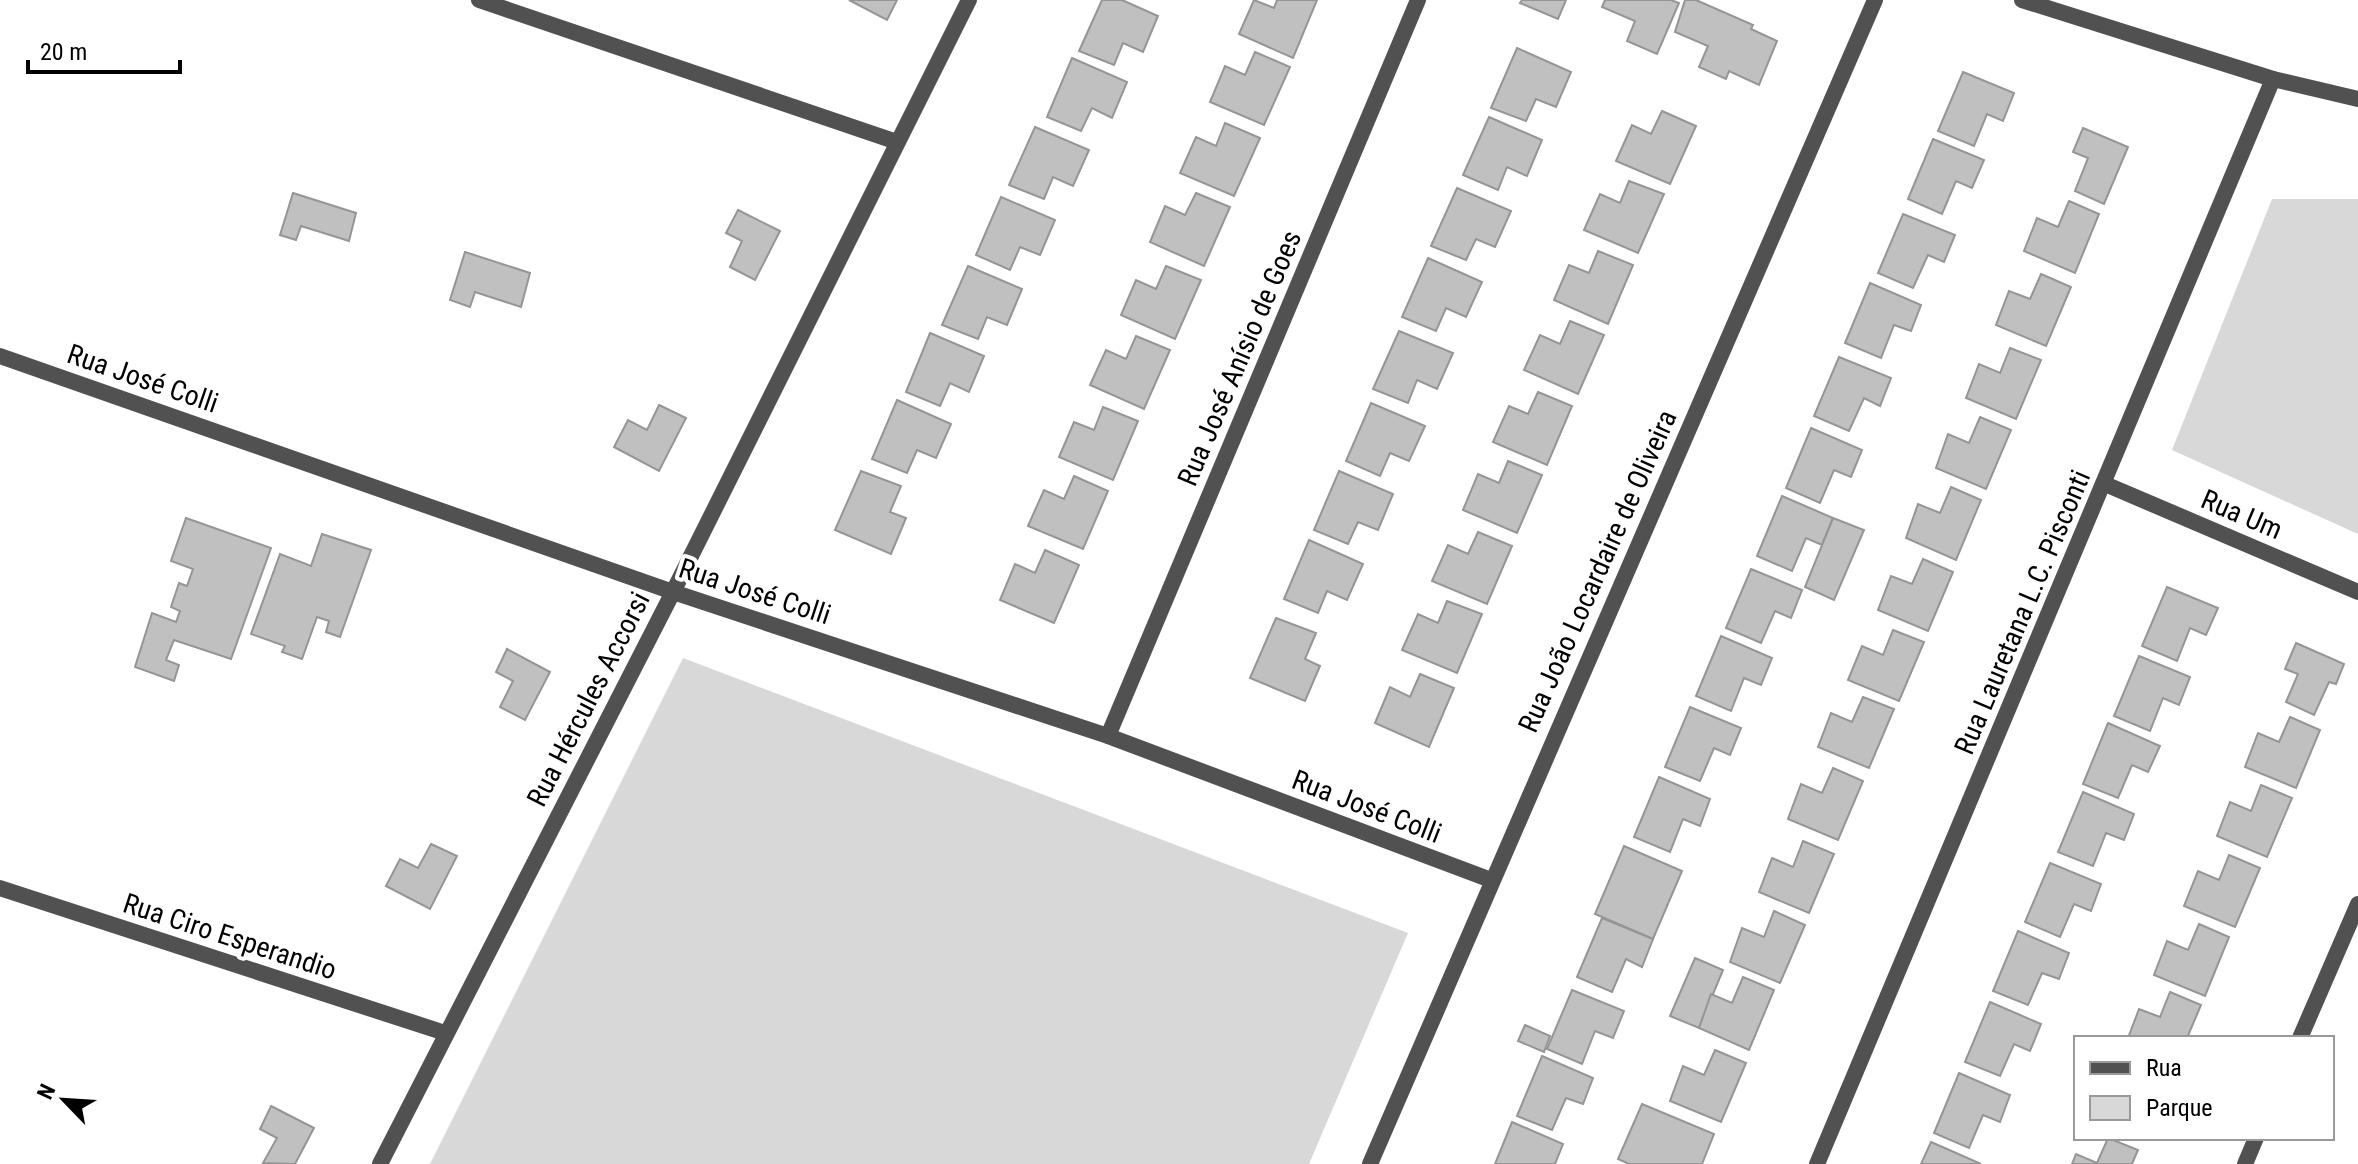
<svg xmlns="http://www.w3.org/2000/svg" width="2358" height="1164" font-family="'Roboto Condensed',sans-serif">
	<rect width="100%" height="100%" fill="#fff"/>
	<g fill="#d8d8d8">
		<polygon points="2272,199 2358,199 2358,534 2172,450"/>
		<polygon points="683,658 1408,933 1309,1164 430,1164"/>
	</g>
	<g fill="#c0c0c0" stroke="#959595" stroke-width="2">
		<polygon points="849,0 897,0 887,20"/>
		<polygon points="1102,0 1122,0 1158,16 1143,52 1123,43 1114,65 1079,51"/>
		<polygon points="1254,0 1274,8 1277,0 1317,0 1293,58 1239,34"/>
		<polygon points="1522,0 1566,0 1558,19 1520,3"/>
		<polygon points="1605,0 1671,0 1679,3 1657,54 1627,41 1635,21 1602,7"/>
		<polygon points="1685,0 1696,0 1753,25 1751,29 1777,41 1759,85 1729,71 1726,79 1699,67 1708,46 1675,32"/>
		<polygon points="1517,48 1571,72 1556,107 1536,99 1526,121 1491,108"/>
		<polygon points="1255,52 1290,67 1264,125 1210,102 1225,66 1245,75"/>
		<polygon points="1072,58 1127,82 1112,118 1092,108 1081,131 1047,117"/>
		<polygon points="1963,72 2014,93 2003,121 1987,114 1974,146 1938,131"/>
		<polygon points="1662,111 1696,126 1670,184 1616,161 1632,125 1651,134"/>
		<polygon points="1489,117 1542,140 1527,176 1507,167 1498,190 1463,175"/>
		<polygon points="1225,123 1260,138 1234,196 1180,173 1196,137 1216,146"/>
		<polygon points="1035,127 1089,150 1073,186 1053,177 1044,199 1009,185"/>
		<polygon points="2083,128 2128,147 2104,204 2075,191 2088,158 2073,152"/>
		<polygon points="1933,139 1984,160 1972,188 1956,181 1942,214 1908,199"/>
		<polygon points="1629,181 1664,194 1638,253 1584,230 1600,194 1620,203"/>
		<polygon points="1457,188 1511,211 1495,247 1476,239 1466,260 1431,246"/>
		<polygon points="293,193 356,213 349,241 301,226 296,240 280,235"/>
		<polygon points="1196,193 1230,207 1204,266 1150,242 1165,206 1185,215"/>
		<polygon points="1001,197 1055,220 1040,255 1020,247 1010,270 976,255"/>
		<polygon points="2069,201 2099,214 2075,273 2024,251 2037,218 2058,227"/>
		<polygon points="738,210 780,231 755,280 730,267 742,241 726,233"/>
		<polygon points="1903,214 1955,235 1944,262 1928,255 1913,288 1878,273"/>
		<polygon points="1598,251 1633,265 1608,324 1554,300 1569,265 1589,273"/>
		<polygon points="465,252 530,273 521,307 475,292 470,307 450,300"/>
		<polygon points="1428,258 1482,282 1466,317 1446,308 1436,331 1402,317"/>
		<polygon points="968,266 1022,289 1007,325 987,317 978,339 942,325"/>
		<polygon points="1166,266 1201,280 1175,339 1121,315 1136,280 1156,289"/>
		<polygon points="2041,274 2071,287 2046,346 1996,325 2009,291 2030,299"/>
		<polygon points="1870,283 1921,305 1911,331 1894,325 1881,358 1845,343"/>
		<polygon points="1570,321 1604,335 1578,394 1524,370 1540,335 1560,344"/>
		<polygon points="1399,331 1453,353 1437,389 1417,380 1408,403 1373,389"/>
		<polygon points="930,333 984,356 969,392 950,383 940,406 906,392"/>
		<polygon points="1136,336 1170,350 1144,409 1090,385 1106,350 1126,359"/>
		<polygon points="2010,348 2041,360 2016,419 1966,398 1979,364 2000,373"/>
		<polygon points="1839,357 1891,378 1880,406 1864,398 1849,431 1814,416"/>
		<polygon points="1538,392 1572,406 1547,465 1493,442 1509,406 1528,414"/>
		<polygon points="897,400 951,424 936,458 917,450 907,473 872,459"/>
		<polygon points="1371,403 1425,426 1409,461 1390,453 1380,476 1346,461"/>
		<polygon points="659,405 686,418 659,471 614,447 628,420 647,430"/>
		<polygon points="1103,407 1138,421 1113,480 1059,457 1074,422 1094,430"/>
		<polygon points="1980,417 2011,430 1986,489 1936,468 1948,434 1969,443"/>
		<polygon points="1811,428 1862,450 1851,477 1834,470 1820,503 1786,488"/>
		<polygon points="1508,461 1542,475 1517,533 1463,510 1478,474 1499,483"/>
		<polygon points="861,471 901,486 890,512 906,518 891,554 835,530"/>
		<polygon points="1339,471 1393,494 1378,530 1358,522 1348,544 1314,530"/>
		<polygon points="1074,476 1108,491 1083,549 1028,526 1044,490 1064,499"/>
		<polygon points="1951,487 1981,500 1956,560 1906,538 1918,504 1940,513"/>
		<polygon points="1782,496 1833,518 1822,545 1806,538 1792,571 1757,556"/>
		<polygon points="186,518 271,548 231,659 174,640 166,660 179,665 174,681 135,667 152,613 176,622 180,611 171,607 179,583 187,586 193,569 171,561"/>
		<polygon points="1833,518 1864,530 1834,600 1805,587"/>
		<polygon points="1478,532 1512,546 1487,604 1432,581 1448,545 1468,554"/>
		<polygon points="322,534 371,550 340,637 326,632 329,621 317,617 302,659 282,652 285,646 251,634 280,554 311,566"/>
		<polygon points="1309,540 1363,564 1347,600 1327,591 1318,613 1284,599"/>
		<polygon points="1045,550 1079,565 1054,623 1000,600 1015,564 1035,573"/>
		<polygon points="1923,559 1953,572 1928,631 1878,610 1891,576 1912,584"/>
		<polygon points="1751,569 1802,590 1791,618 1775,611 1761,643 1726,628"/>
		<polygon points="2167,587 2218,608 2206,635 2190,628 2177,661 2142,646"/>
		<polygon points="1447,601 1482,614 1457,673 1402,650 1418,614 1438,623"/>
		<polygon points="1276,618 1316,633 1305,659 1320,666 1305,701 1250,678"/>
		<polygon points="1893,630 1924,642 1899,701 1848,680 1862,646 1883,655"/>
		<polygon points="1721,636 1772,658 1761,685 1744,678 1731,711 1696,696"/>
		<polygon points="2296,643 2344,664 2336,684 2329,682 2314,715 2286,702 2298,674 2285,669"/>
		<polygon points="507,649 550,672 525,720 500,707 513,681 496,672"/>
		<polygon points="2139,656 2190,677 2179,705 2163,698 2150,731 2114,716"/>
		<polygon points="1420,674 1454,688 1429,747 1375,723 1390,687 1410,697"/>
		<polygon points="1863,697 1894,709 1869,768 1818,747 1831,713 1852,722"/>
		<polygon points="1690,707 1741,728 1730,755 1714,748 1700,781 1665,767"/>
		<polygon points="2290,717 2320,730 2296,788 2245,767 2258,733 2279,742"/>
		<polygon points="2108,723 2160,746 2148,772 2132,765 2118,798 2083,784"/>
		<polygon points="1833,768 1863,781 1838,840 1788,819 1801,784 1822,793"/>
		<polygon points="1659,777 1710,799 1700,826 1683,819 1670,852 1634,837"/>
		<polygon points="2261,785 2292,798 2267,857 2217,836 2230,802 2251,811"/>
		<polygon points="2083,792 2134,814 2124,840 2106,833 2093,866 2058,852"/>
		<polygon points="1803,841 1834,854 1809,913 1759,892 1772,858 1793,867"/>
		<polygon points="431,844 457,856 430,909 386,886 400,859 418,868"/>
		<polygon points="1624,846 1682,871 1653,939 1595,914"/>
		<polygon points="2229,855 2260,868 2235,927 2184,906 2198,871 2219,880"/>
		<polygon points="2050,863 2101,884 2091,911 2074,904 2060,937 2025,922"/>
		<polygon points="1774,911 1805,925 1780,983 1730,962 1742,928 1764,937"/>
		<polygon points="1602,918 1653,939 1642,967 1626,959 1612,992 1577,977"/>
		<polygon points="2199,924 2229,937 2205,996 2154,975 2167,941 2188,950"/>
		<polygon points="2018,931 2069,953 2059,979 2042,973 2028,1005 1993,991"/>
		<polygon points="1695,958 1723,970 1699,1028 1670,1016"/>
		<polygon points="1743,977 1774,990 1749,1050 1699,1028 1711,994 1732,1003"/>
		<polygon points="1572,990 1624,1011 1613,1038 1595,1031 1582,1064 1547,1049"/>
		<polygon points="2170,992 2201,1005 2187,1038 2128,1038 2139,1009 2160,1017"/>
		<polygon points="1990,1002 2041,1024 2030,1051 2014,1044 2000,1076 1965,1062"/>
		<polygon points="1525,1025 1550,1036 1544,1052 1518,1041"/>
		<polygon points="1715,1050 1746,1063 1721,1122 1670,1101 1683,1066 1704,1075"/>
		<polygon points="1542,1056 1593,1078 1583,1104 1566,1098 1552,1130 1517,1116"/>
		<polygon points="1959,1073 2010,1095 2000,1122 1983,1115 1969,1148 1934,1133"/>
		<polygon points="1642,1104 1714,1134 1702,1164 1629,1164 1618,1159"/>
		<polygon points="271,1106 314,1128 295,1164 263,1163 277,1138 260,1129"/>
		<polygon points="1512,1122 1563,1144 1555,1164 1495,1164"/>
		<polygon points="2108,1138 2138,1150 2132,1164 2072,1164 2076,1154 2097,1163"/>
		<polygon points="1931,1142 1981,1164 1921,1164"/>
	</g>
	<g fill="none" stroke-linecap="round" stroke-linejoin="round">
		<g stroke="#515151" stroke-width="16">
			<polyline points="479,0 897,142"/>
			<polyline points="2022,0 2273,79 2358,99"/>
			<polyline points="0,356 673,592 1108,736 1491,880"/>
			<polyline points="2105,484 2358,592"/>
			<polyline points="1108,736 1418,0"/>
			<polyline points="0,888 445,1033"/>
			<polyline points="2300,1038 2358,904"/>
			<polyline points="380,1164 673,592 969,0"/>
			<polyline points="1370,1164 1875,0"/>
			<polyline points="1817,1164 2273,79"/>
			<polyline points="2245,1164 2256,1138"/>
		</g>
	</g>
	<g text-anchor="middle" stroke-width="8" stroke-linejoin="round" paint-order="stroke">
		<g font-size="28" fill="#000" stroke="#fff">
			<text transform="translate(1239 358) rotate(-67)" y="10">Rua José Anísio de Goes</text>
			<text transform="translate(143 378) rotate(19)" y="10">Rua José Colli</text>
			<text transform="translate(2242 514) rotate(23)" y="10">Rua Um</text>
			<text transform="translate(1597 571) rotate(-66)" y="10">Rua João Locardaire de Oliveira</text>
			<text transform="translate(755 591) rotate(18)" y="10">Rua José Colli</text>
			<text transform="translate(2022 612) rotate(-67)" y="10">Rua Lauretana L.C. Pisconti</text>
			<text transform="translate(588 699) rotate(-63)" y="10">Rua Hércules Accorsi</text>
			<text transform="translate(1367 806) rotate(21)" y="10">Rua José Colli</text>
			<text transform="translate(230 936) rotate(18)" y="10">Rua Ciro Esperandio</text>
		</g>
	</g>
	<rect x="2074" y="1036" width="260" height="104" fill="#ffffff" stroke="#999999" stroke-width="2"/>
	<rect x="2090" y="1062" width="40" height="12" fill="#515151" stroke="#999999" stroke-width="2"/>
	<text x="2146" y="1076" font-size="24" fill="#000000">Rua</text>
	<rect x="2090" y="1096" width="40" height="24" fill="#d8d8d8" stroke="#999999" stroke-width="2"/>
	<text x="2146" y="1116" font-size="24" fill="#000000">Parque</text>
	<g transform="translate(64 1100) rotate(295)" stroke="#ffffff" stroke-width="6" paint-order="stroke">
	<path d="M0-6L14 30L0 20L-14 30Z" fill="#000000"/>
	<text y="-12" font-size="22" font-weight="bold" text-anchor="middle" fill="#000000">N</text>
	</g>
	<path d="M28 60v12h152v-12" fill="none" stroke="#000000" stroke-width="4"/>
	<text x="40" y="60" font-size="24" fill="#000000" stroke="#ffffff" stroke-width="6" paint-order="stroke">20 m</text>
</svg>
